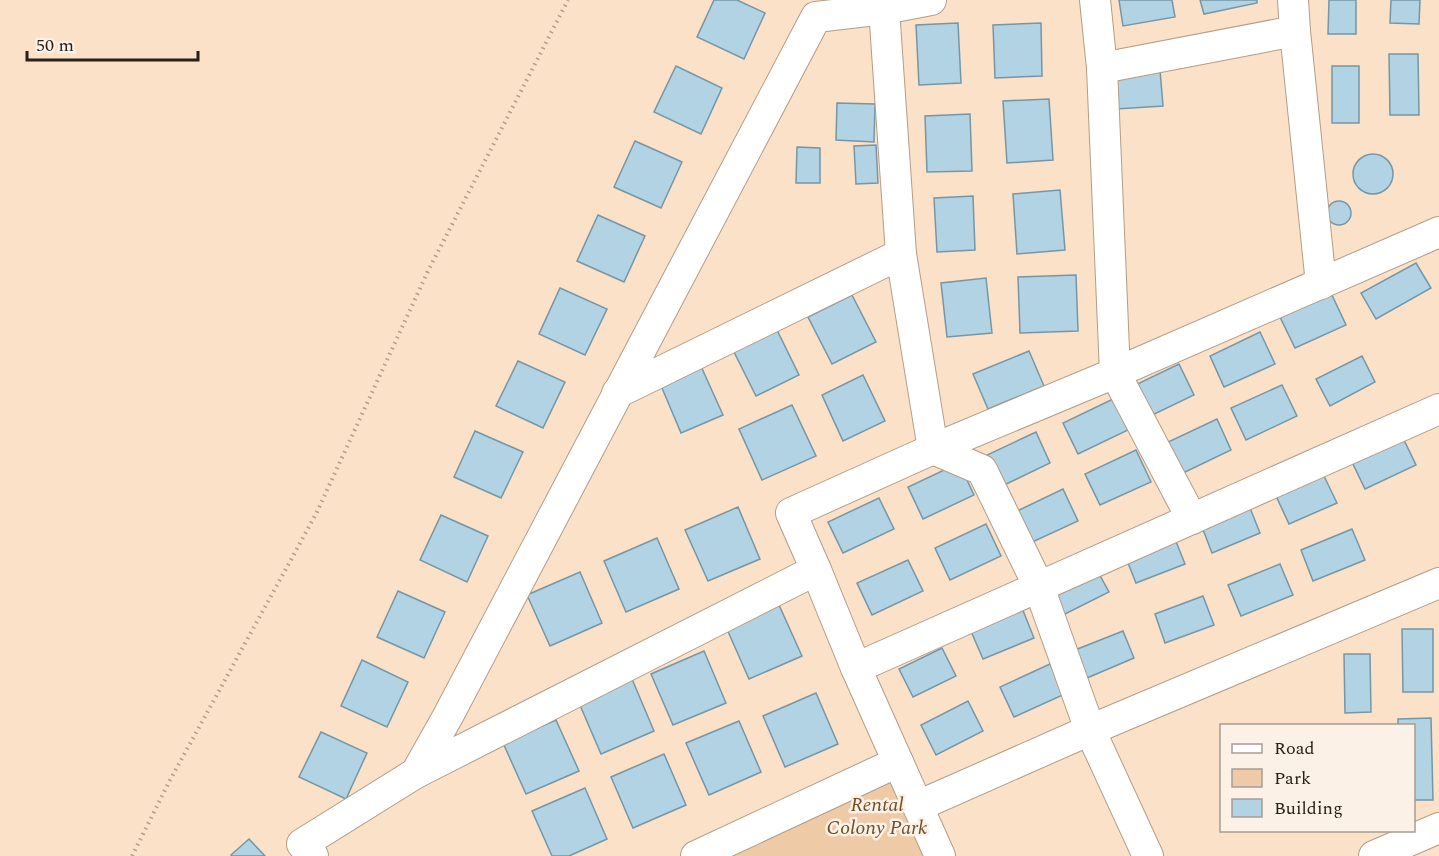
<svg xmlns="http://www.w3.org/2000/svg" width="1439" height="856" font-family="Spectral,serif">
	<rect width="100%" height="100%" fill="#fae1c8"/>
	<polygon fill="#eecaa7" points="898,762 939,856 696,856"/>
	<g fill="#b1d3e4" stroke="#7696a6" stroke-width="1.5">
		<polygon points="714,0 737,0 765,13 744,59 697,37"/>
		<polygon points="1119,0 1172,0 1175,17 1123,26"/>
		<polygon points="1200,0 1257,0 1257,3 1204,14"/>
		<polygon points="1329,0 1356,0 1356,34 1328,34"/>
		<polygon points="1391,0 1420,0 1419,24 1390,23"/>
		<polygon points="958,23 961,83 919,85 916,25"/>
		<polygon points="1041,23 1042,76 995,78 993,25"/>
		<polygon points="1389,54 1418,54 1419,115 1390,115"/>
		<polygon points="676,66 722,88 701,134 654,112"/>
		<rect x="1332" y="66" width="27" height="57"/>
		<polygon points="1160,70 1163,106 1116,109 1113,73"/>
		<polygon points="1049,99 1053,160 1007,163 1003,101"/>
		<polygon points="837,103 875,104 874,142 836,140"/>
		<polygon points="970,114 972,171 927,172 925,116"/>
		<polygon points="635,141 682,162 661,208 614,187"/>
		<polygon points="876,145 878,183 856,184 854,146"/>
		<polygon points="797,147 820,148 820,183 796,183"/>
		<circle cx="1373" cy="174" r="20"/>
		<polygon points="1060,190 1065,250 1017,254 1013,194"/>
		<polygon points="973,196 975,250 937,252 934,198"/>
		<circle cx="1339" cy="213" r="12"/>
		<polygon points="598,215 645,236 624,282 577,261"/>
		<polygon points="1416,263 1431,288 1376,319 1361,293"/>
		<polygon points="1076,275 1078,331 1020,333 1018,277"/>
		<polygon points="986,278 992,333 947,337 941,283"/>
		<polygon points="560,288 607,309 585,355 539,334"/>
		<polygon points="1331,293 1346,325 1295,348 1280,317"/>
		<polygon points="852,295 876,342 832,364 808,317"/>
		<polygon points="776,328 799,375 756,396 733,350"/>
		<polygon points="1260,332 1275,364 1224,387 1210,356"/>
		<polygon points="1029,351 1044,386 988,409 973,374"/>
		<polygon points="1362,356 1375,382 1330,406 1316,379"/>
		<polygon points="518,361 565,382 543,428 496,406"/>
		<polygon points="700,364 723,415 681,433 659,381"/>
		<polygon points="1179,364 1194,395 1144,419 1129,388"/>
		<polygon points="863,375 885,421 843,441 822,395"/>
		<polygon points="1282,385 1297,416 1246,440 1231,408"/>
		<polygon points="1113,399 1128,430 1078,454 1063,423"/>
		<polygon points="792,405 816,456 762,480 739,429"/>
		<polygon points="1217,419 1231,450 1181,474 1166,443"/>
		<polygon points="475,431 523,452 501,498 454,477"/>
		<polygon points="1036,432 1050,463 1000,487 985,456"/>
		<polygon points="1403,438 1416,465 1365,489 1352,462"/>
		<polygon points="1136,450 1151,482 1100,505 1085,474"/>
		<polygon points="959,463 974,495 923,519 908,487"/>
		<polygon points="1323,474 1337,503 1289,524 1276,496"/>
		<polygon points="1063,489 1078,521 1028,544 1013,513"/>
		<polygon points="879,498 894,529 843,553 828,522"/>
		<polygon points="738,507 760,559 708,581 685,530"/>
		<polygon points="1250,508 1260,533 1212,553 1202,527"/>
		<polygon points="441,515 488,536 467,582 420,560"/>
		<polygon points="986,524 1001,556 950,580 935,548"/>
		<polygon points="1352,529 1365,560 1313,581 1301,550"/>
		<polygon points="657,538 679,589 626,612 604,561"/>
		<polygon points="1175,539 1185,564 1136,583 1126,558"/>
		<polygon points="908,560 923,591 872,615 857,583"/>
		<polygon points="1280,564 1293,595 1241,616 1228,585"/>
		<polygon points="580,572 602,623 550,646 527,595"/>
		<polygon points="1098,572 1109,592 1059,617 1049,596"/>
		<polygon points="398,591 445,612 424,658 377,637"/>
		<polygon points="1203,596 1214,625 1165,643 1155,614"/>
		<polygon points="779,605 802,656 749,679 726,627"/>
		<polygon points="1022,608 1034,638 983,659 970,629"/>
		<polygon points="1402,629 1433,629 1433,692 1403,692"/>
		<polygon points="1123,631 1134,658 1087,678 1075,650"/>
		<polygon points="942,648 956,676 913,697 899,669"/>
		<polygon points="704,651 726,703 673,725 651,674"/>
		<polygon points="1344,654 1370,654 1371,712 1345,713"/>
		<polygon points="362,660 408,682 387,727 341,706"/>
		<polygon points="1050,664 1065,694 1014,717 1000,687"/>
		<polygon points="632,679 654,731 601,754 579,703"/>
		<polygon points="816,693 838,744 785,767 763,716"/>
		<polygon points="968,701 983,731 936,755 921,725"/>
		<polygon points="1431,718 1433,800 1414,800 1414,726 1398,726 1398,719"/>
		<polygon points="556,720 579,771 526,794 503,743"/>
		<polygon points="739,721 761,772 709,795 686,743"/>
		<polygon points="321,732 367,753 346,799 299,777"/>
		<polygon points="664,754 686,805 633,828 611,777"/>
		<polygon points="585,788 607,839 569,856 552,856 532,811"/>
		<polygon points="249,839 265,856 232,856 231,855"/>
	</g>
	<g fill="none" stroke-linecap="round" stroke-linejoin="round">
		<g stroke="#b49d86" stroke-width="32">
			<g id="minor">
				<polyline points="1095,0 1102,68 1115,373 1192,519"/>
				<polyline points="1293,0 1295,31"/>
				<polyline points="884,9 931,0"/>
				<polyline points="1102,68 1295,31 1321,284"/>
				<polyline points="617,393 901,254"/>
				<polyline points="816,570 416,773 448,716 816,17 884,9 901,254 933,449 982,470 1039,587 1090,730 918,806"/>
				<polyline points="856,668 1439,409"/>
				<polyline points="313,856 302,844 416,773"/>
				<polyline points="696,856 898,762"/>
				<polyline points="940,856 856,668 816,570 791,513 933,449 1115,373 1439,232"/>
				<polyline points="1148,856 1090,730 1439,583"/>
				<polyline points="1374,856 1439,828"/>
			</g>
		</g>
		<polyline stroke="#b29e8b" stroke-width="4" stroke-dasharray="1.5 4.5" stroke-linecap="butt" points="132,856 169,782 316,514 428,271 568,0"/>
		<use href="#minor" stroke="#fff" stroke-width="30"/>
	</g>
	<g text-anchor="middle" stroke-width="5" stroke-linejoin="round" paint-order="stroke">
		<g font-size="20" font-style="italic" fill="#724c22" stroke="#fbf1e7">
			<text x="877" y="811">Rental<tspan x="877" dy="23">Colony Park</tspan></text>
		</g>
	</g>
	<rect x="1220" y="724" width="195" height="108" fill="#fbf1e7" stroke="#a79d94" stroke-width="1.5"/>
	<rect x="1232" y="744" width="30" height="9" fill="#ffffff" stroke="#a79d94" stroke-width="1.5"/>
	<text x="1274" y="754" font-size="18" fill="#2a2017">Road</text>
	<rect x="1232" y="769" width="30" height="18" fill="#eecaa7" stroke="#a79d94" stroke-width="1.5"/>
	<text x="1274" y="784" font-size="18" fill="#2a2017">Park</text>
	<rect x="1232" y="799" width="30" height="18" fill="#b1d3e4" stroke="#a79d94" stroke-width="1.5"/>
	<text x="1274" y="814" font-size="18" fill="#2a2017">Building</text>
	<path d="M27 51v9h171v-9" fill="none" stroke="#2a2017" stroke-width="3"/>
	<text x="36" y="51" font-size="18" fill="#2a2017" stroke="#fbf1e7" stroke-width="4.5" paint-order="stroke">50 m</text>
</svg>
